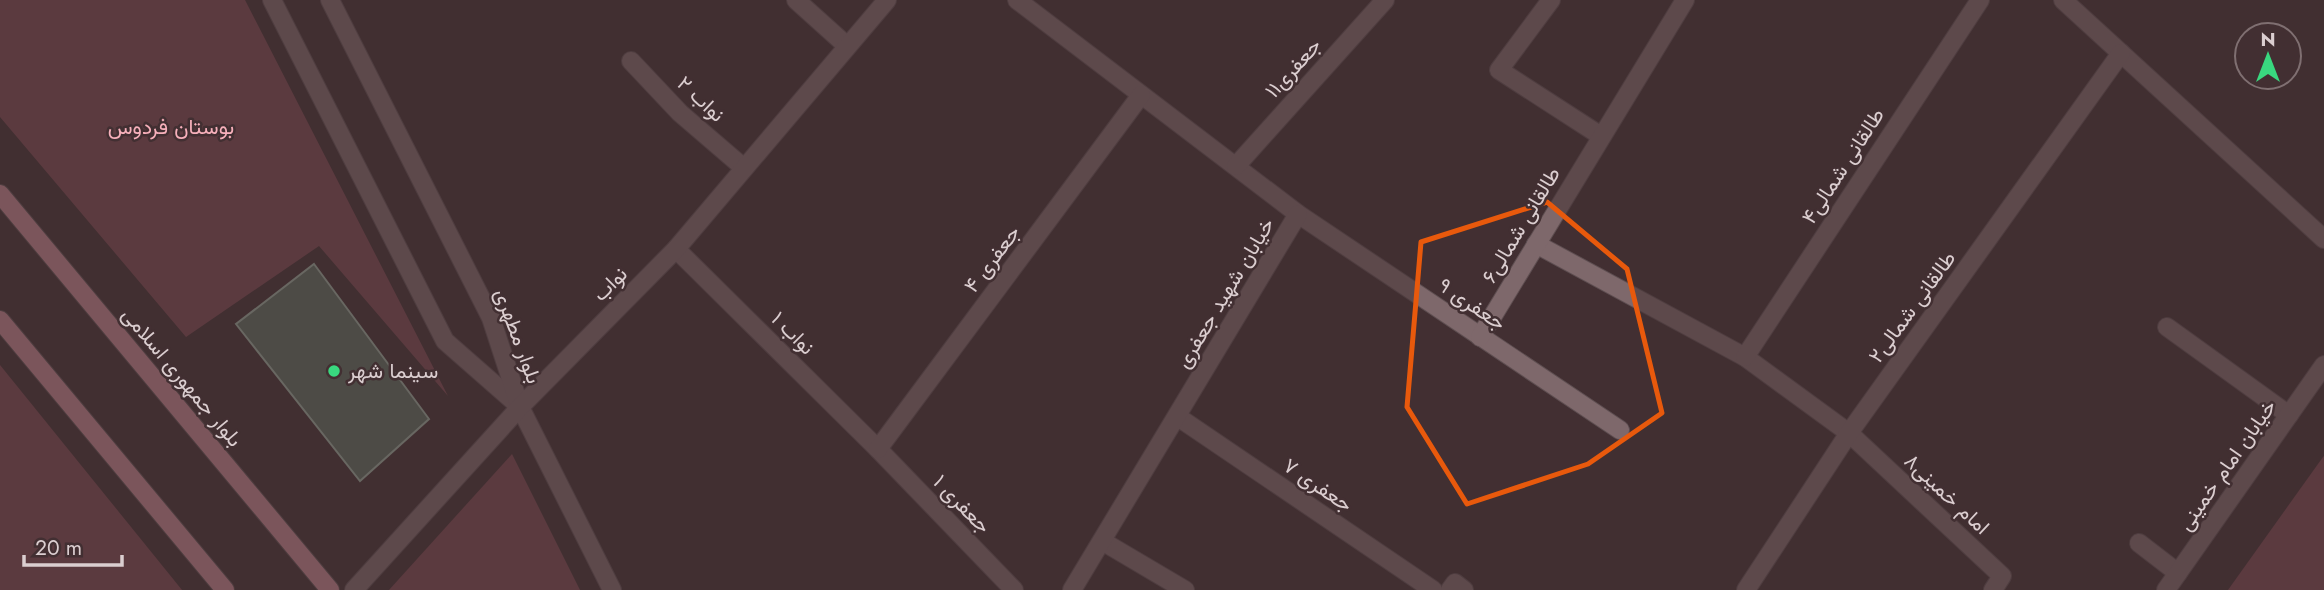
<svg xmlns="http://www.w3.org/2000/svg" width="2324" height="590" font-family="Jost,Vazirmatn,sans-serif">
	<rect width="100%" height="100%" fill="#422f32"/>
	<g fill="#7a4851">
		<polygon points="0,0 245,0 448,396 319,246 186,337 0,117"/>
		<polygon points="0,365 182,590 0,590"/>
		<polygon points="512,454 580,590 389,590"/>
		<polygon points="2324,456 2324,590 2228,590 2323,457"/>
	</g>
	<polygon fill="#5c6d61" stroke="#97aa9c" stroke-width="2" points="314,264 429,419 360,481 236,324"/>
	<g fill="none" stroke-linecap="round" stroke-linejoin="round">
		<g stroke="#5e4e51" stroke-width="20">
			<g id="minor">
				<polyline points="272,0 445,341 518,405"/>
				<polyline points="330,0 491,318 520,407 612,590"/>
				<polyline points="796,0 846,45"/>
				<polyline points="1017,0 1298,214 1620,430"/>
				<polyline points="1551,0 1499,70 1601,136"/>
				<polyline points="2063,0 2324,239"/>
				<polyline points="631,61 680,113 744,168"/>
				<polyline points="1236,166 1385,0"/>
				<polyline points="1536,244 1745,357 1849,433 2002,576 1993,590"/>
				<polyline points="676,249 878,449 1014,590"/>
				<polyline points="2167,327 2289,415"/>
				<polyline points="1480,337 1685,0"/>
				<polyline points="1745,357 1980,0"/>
				<polyline points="1178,417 1433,590"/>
				<polyline points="878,449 1141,95"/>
				<polyline points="1102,541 1185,590"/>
				<polyline points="2139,543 2178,573"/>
				<polyline points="354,590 520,407 676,249 887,0"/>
				<polyline points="1072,590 1298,214"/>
				<polyline points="1450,590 1455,583 1464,590"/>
				<polyline points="1746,590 1849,433 2121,53"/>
				<polyline points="2166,590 2324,365"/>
			</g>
		</g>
		<g stroke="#5e4e51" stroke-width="20">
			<g id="major">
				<polyline points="0,194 330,590"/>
				<polyline points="0,320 225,590"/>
			</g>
		</g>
		<use href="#minor" stroke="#7e686b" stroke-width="18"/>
		<use href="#major" stroke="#c2848f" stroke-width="18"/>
	</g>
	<path d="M0 0H2324V590H0ZM 1547,202 L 1627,269 L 1662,413 L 1588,464 L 1467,504 L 1407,407 L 1421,242 Z" fill="#422f32" fill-opacity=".55" fill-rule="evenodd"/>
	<path fill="none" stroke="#e8590c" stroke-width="5" stroke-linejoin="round" d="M 1547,202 L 1627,269 L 1662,413 L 1588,464 L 1467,504 L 1407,407 L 1421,242 Z"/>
	<circle fill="#39d87f" stroke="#422f32" stroke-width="2.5" cx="334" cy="371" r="7"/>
	<g text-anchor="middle" stroke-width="5" stroke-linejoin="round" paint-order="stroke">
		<g font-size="21" fill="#dbced0" stroke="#422f32">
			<text transform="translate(1293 68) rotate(-48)" y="7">جعفری۱۱</text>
			<text transform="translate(701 99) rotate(43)" y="7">نواب ۲</text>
			<text transform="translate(1843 166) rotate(-57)" y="7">طالقانی شمالی۴</text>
			<text transform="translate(1521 225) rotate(-59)" y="7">طالقانی شمالی۶</text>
			<text transform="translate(992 259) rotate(-53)" y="7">جعفری ۴</text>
			<text transform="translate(610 284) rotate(-45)" y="7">نواب</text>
			<text transform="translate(1225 293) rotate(-59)" y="7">خیابان شهید جعفری</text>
			<text transform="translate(1472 304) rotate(34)" y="7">جعفری ۹</text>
			<text transform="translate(1912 307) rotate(-54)" y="7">طالقانی شمالی۲</text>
			<text transform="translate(793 333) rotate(45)" y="7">نواب ۱</text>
			<text transform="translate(518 336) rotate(70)" y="7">بلوار مطهری</text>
			<text transform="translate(182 377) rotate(50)" y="7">بلوار جمهوری اسلامی</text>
			<text transform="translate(2227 465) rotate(-55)" y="7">خیابان امام خمینی</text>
			<text transform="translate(1318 485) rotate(34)" y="7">جعفری ۷</text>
			<text transform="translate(1947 494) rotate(43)" y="7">امام خمینی۸</text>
			<text transform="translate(962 504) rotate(46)" y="7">جعفری ۱</text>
		</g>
		<g font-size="21" fill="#f7b0bb" stroke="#422f32">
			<text x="171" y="134">بوستان فردوس</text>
		</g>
		<g font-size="21" fill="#dbced0" stroke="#422f32" text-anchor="start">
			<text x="348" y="378">سینما شهر</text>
		</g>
	</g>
	<g transform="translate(2268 56)"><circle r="33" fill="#422f32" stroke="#7f6f71" stroke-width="2"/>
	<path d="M0-5L12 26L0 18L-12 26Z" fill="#39d87f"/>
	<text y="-10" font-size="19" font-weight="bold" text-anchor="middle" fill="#dbced0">N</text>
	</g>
	<path d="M24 555v10h98v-10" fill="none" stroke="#dbced0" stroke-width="3.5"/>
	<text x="35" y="555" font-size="21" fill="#dbced0" stroke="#422f32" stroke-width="5" paint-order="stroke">20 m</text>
</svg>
